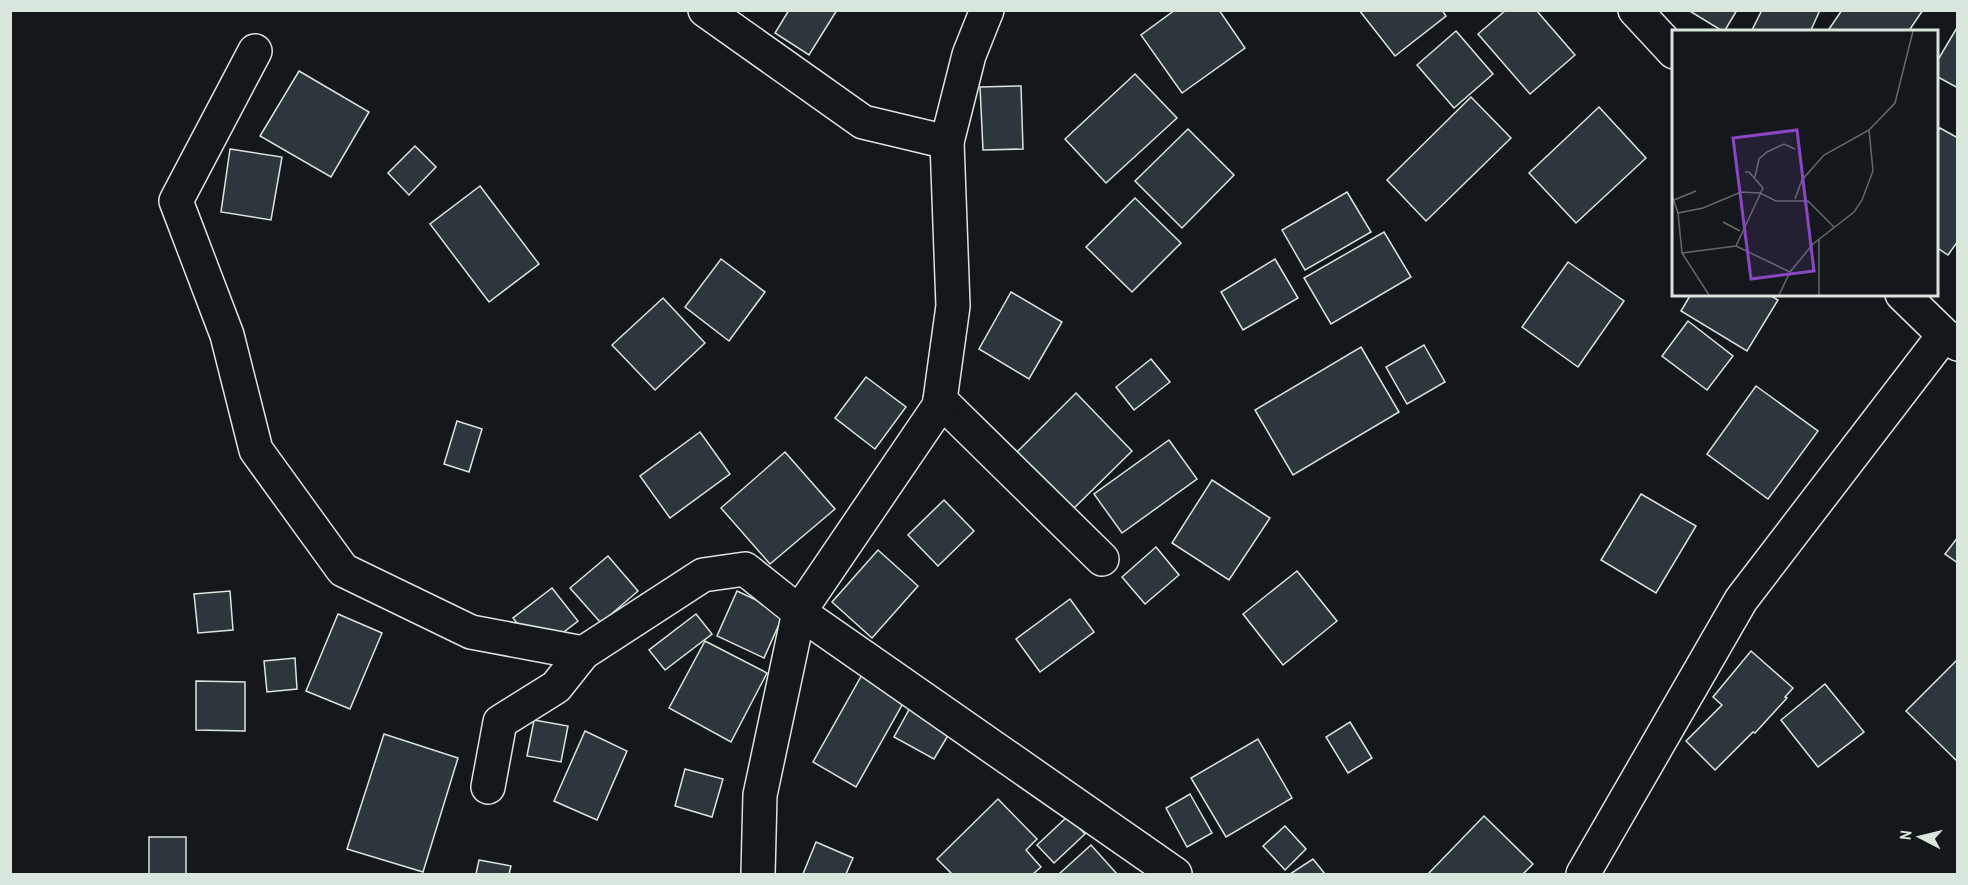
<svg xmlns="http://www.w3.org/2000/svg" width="1968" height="885" font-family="'Archivo Narrow',sans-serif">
	<rect width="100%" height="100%" fill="#14181c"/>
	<g fill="#2c363c" stroke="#d8e6dc" stroke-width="1.5">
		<polygon points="789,10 837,10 809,55 775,33"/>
		<polygon points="1175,10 1219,10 1245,48 1182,93 1141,35"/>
		<polygon points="1359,10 1442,10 1446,16 1395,56"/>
		<polygon points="1506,10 1536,10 1575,55 1530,94 1478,34"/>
		<polygon points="1688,10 1737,10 1724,32"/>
		<polygon points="1762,10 1820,10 1810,32 1751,32"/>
		<polygon points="1842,10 1923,10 1908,32 1827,32"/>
		<polygon points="1958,26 1958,88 1936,76 1936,63"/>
		<polygon points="1456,31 1493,74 1454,108 1417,65"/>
		<polygon points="299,71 369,112 331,177 260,136"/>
		<polygon points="1135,74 1177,118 1106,183 1065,139"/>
		<polygon points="1021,86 1023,149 983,150 980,87"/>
		<polygon points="1471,97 1511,138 1426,221 1387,180"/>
		<polygon points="1599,107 1646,158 1576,223 1529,173"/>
		<polygon points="1940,128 1958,138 1958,241 1948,255 1936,247 1936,134"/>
		<polygon points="1188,129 1234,175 1182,228 1135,181"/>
		<polygon points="415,146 436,167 409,195 388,173"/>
		<polygon points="230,149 282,157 271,220 221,212"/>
		<polygon points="480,186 539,264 489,302 430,224"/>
		<polygon points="1347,192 1371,232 1305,270 1282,230"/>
		<polygon points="1135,198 1181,243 1132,292 1086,247"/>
		<polygon points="1384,232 1411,277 1331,324 1304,278"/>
		<polygon points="721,259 765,292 729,341 685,307"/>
		<polygon points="1275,259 1298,298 1243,330 1221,292"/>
		<polygon points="1568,262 1624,301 1578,367 1522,327"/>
		<polygon points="1011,292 1062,322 1029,379 979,349"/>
		<polygon points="1691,294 1768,294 1778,300 1747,351 1681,311"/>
		<polygon points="663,298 705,343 655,390 612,345"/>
		<polygon points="1688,321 1733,356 1707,390 1662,356"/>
		<polygon points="1424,345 1445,382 1407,404 1386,367"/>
		<polygon points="1361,347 1399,412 1293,475 1255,410"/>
		<polygon points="1151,359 1170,382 1134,410 1116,387"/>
		<polygon points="866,377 906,407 875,449 835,418"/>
		<polygon points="1756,386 1818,431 1768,499 1707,454"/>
		<polygon points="1076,393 1132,451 1072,510 1017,452"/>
		<polygon points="457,421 482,429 469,472 444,464"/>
		<polygon points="700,432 730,474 670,518 640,476"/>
		<polygon points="1169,440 1197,479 1122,533 1094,494"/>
		<polygon points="785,452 835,509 770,564 721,508"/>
		<polygon points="1212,480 1270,518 1229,580 1172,543"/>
		<polygon points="1641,494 1696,526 1656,593 1601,560"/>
		<polygon points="944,500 974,531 938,566 908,535"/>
		<polygon points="1958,537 1958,563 1945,554"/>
		<polygon points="1156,547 1179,575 1145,604 1122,577"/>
		<polygon points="878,550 918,586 872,638 832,602"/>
		<polygon points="608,556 638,591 601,623 570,588"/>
		<polygon points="1297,571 1337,621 1283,665 1243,614"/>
		<polygon points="552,588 578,621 539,651 513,618"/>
		<polygon points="230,591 233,630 198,633 194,594"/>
		<polygon points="737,591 784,613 764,658 717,636"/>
		<polygon points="1070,599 1094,632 1040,672 1016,639"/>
		<polygon points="338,614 382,633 350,709 306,691"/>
		<polygon points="696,614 712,634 665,670 649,650"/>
		<polygon points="705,641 767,673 731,742 669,708"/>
		<polygon points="1751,651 1793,688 1785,697 1787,698 1755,733 1753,732 1715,770 1686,741 1722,705 1713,697"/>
		<polygon points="295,658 297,689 267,692 264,661"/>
		<polygon points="1958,659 1958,762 1906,711"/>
		<polygon points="868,664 911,689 856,787 813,762"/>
		<polygon points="196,681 245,682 245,731 196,730"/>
		<polygon points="1825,684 1864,732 1818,767 1781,720"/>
		<polygon points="915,699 956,722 934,759 894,737"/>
		<polygon points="534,720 568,726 561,762 527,756"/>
		<polygon points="1350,722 1372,758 1348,773 1326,737"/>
		<polygon points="585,731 627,751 597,820 554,801"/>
		<polygon points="384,734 458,758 423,872 347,849"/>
		<polygon points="1258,739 1292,798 1226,837 1191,778"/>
		<polygon points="685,769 723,779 712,817 675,806"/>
		<polygon points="1190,794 1212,833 1187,847 1166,808"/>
		<polygon points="998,799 1037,839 1026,850 1041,867 1033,874 952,874 937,859"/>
		<polygon points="1068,816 1085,834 1054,863 1037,845"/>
		<polygon points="1484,816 1533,864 1523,874 1428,874"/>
		<polygon points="1285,826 1306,849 1285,870 1263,846"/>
		<rect x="149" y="837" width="37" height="37"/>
		<polygon points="816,842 853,858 846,874 803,874"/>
		<polygon points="1091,845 1117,874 1059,874"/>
		<polygon points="1313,859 1325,874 1290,874"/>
		<polygon points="479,860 511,866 509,874 476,874"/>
	</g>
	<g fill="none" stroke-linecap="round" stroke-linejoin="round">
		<g stroke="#d8e6dc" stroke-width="36">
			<g id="street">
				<polyline points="705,10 863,122 947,142"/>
				<polyline points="255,51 176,201 227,335 256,450 343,570 471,632 583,653"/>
				<polyline points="940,400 1102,559"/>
				<polyline points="488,787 500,722 556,687 583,653 703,575 745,569 799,612 1175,874"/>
				<polyline points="758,874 760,795 799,612 941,403 940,400 953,306 947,142 969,55 987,10"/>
				<polyline points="1583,874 1741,600 1944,335"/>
			</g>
		</g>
		<g stroke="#d8e6dc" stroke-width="36">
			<g id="secondary">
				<polyline points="1635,10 1674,52"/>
				<polyline points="1902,294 1944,335 1958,344"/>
			</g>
		</g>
		<use href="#street" stroke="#14181c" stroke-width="33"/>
		<use href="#secondary" stroke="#14181c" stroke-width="33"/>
	</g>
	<g transform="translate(1672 30)">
		<rect width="266" height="266" fill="#14181c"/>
		<path fill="none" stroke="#626a69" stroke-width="1.5" d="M 83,147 L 87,129 L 95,122 L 112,114 L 123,119M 0,166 L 6,183 L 10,223 L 37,265M 123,169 L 130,150 L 152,125 L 197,100M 2,170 L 24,161M 6,183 L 31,178 L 69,162 L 88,163 L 104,171 L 136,171 L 162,197M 51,192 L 68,201M 64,216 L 91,158 L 77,142 L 73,142M 10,223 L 64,216 L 118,242M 107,265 L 118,242 L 141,214 L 182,182 L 190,170 L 201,141 L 197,100 L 223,73 L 241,1M 147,265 L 147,209"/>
		<path fill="#8948c3" fill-opacity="0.15" stroke="#8948c3" stroke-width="3" d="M 125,100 L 142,241 L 79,249 L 61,108 Z"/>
		<rect width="266" height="266" fill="none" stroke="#d8e6dc" stroke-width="3"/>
	</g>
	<rect width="1968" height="885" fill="none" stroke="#d8e6dc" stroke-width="24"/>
	<g transform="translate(1920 837) rotate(277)" stroke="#14181c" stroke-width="4.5" paint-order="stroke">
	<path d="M0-4.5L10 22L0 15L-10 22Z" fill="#d8e6dc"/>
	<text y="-9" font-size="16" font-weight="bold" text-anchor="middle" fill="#d8e6dc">N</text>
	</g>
</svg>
